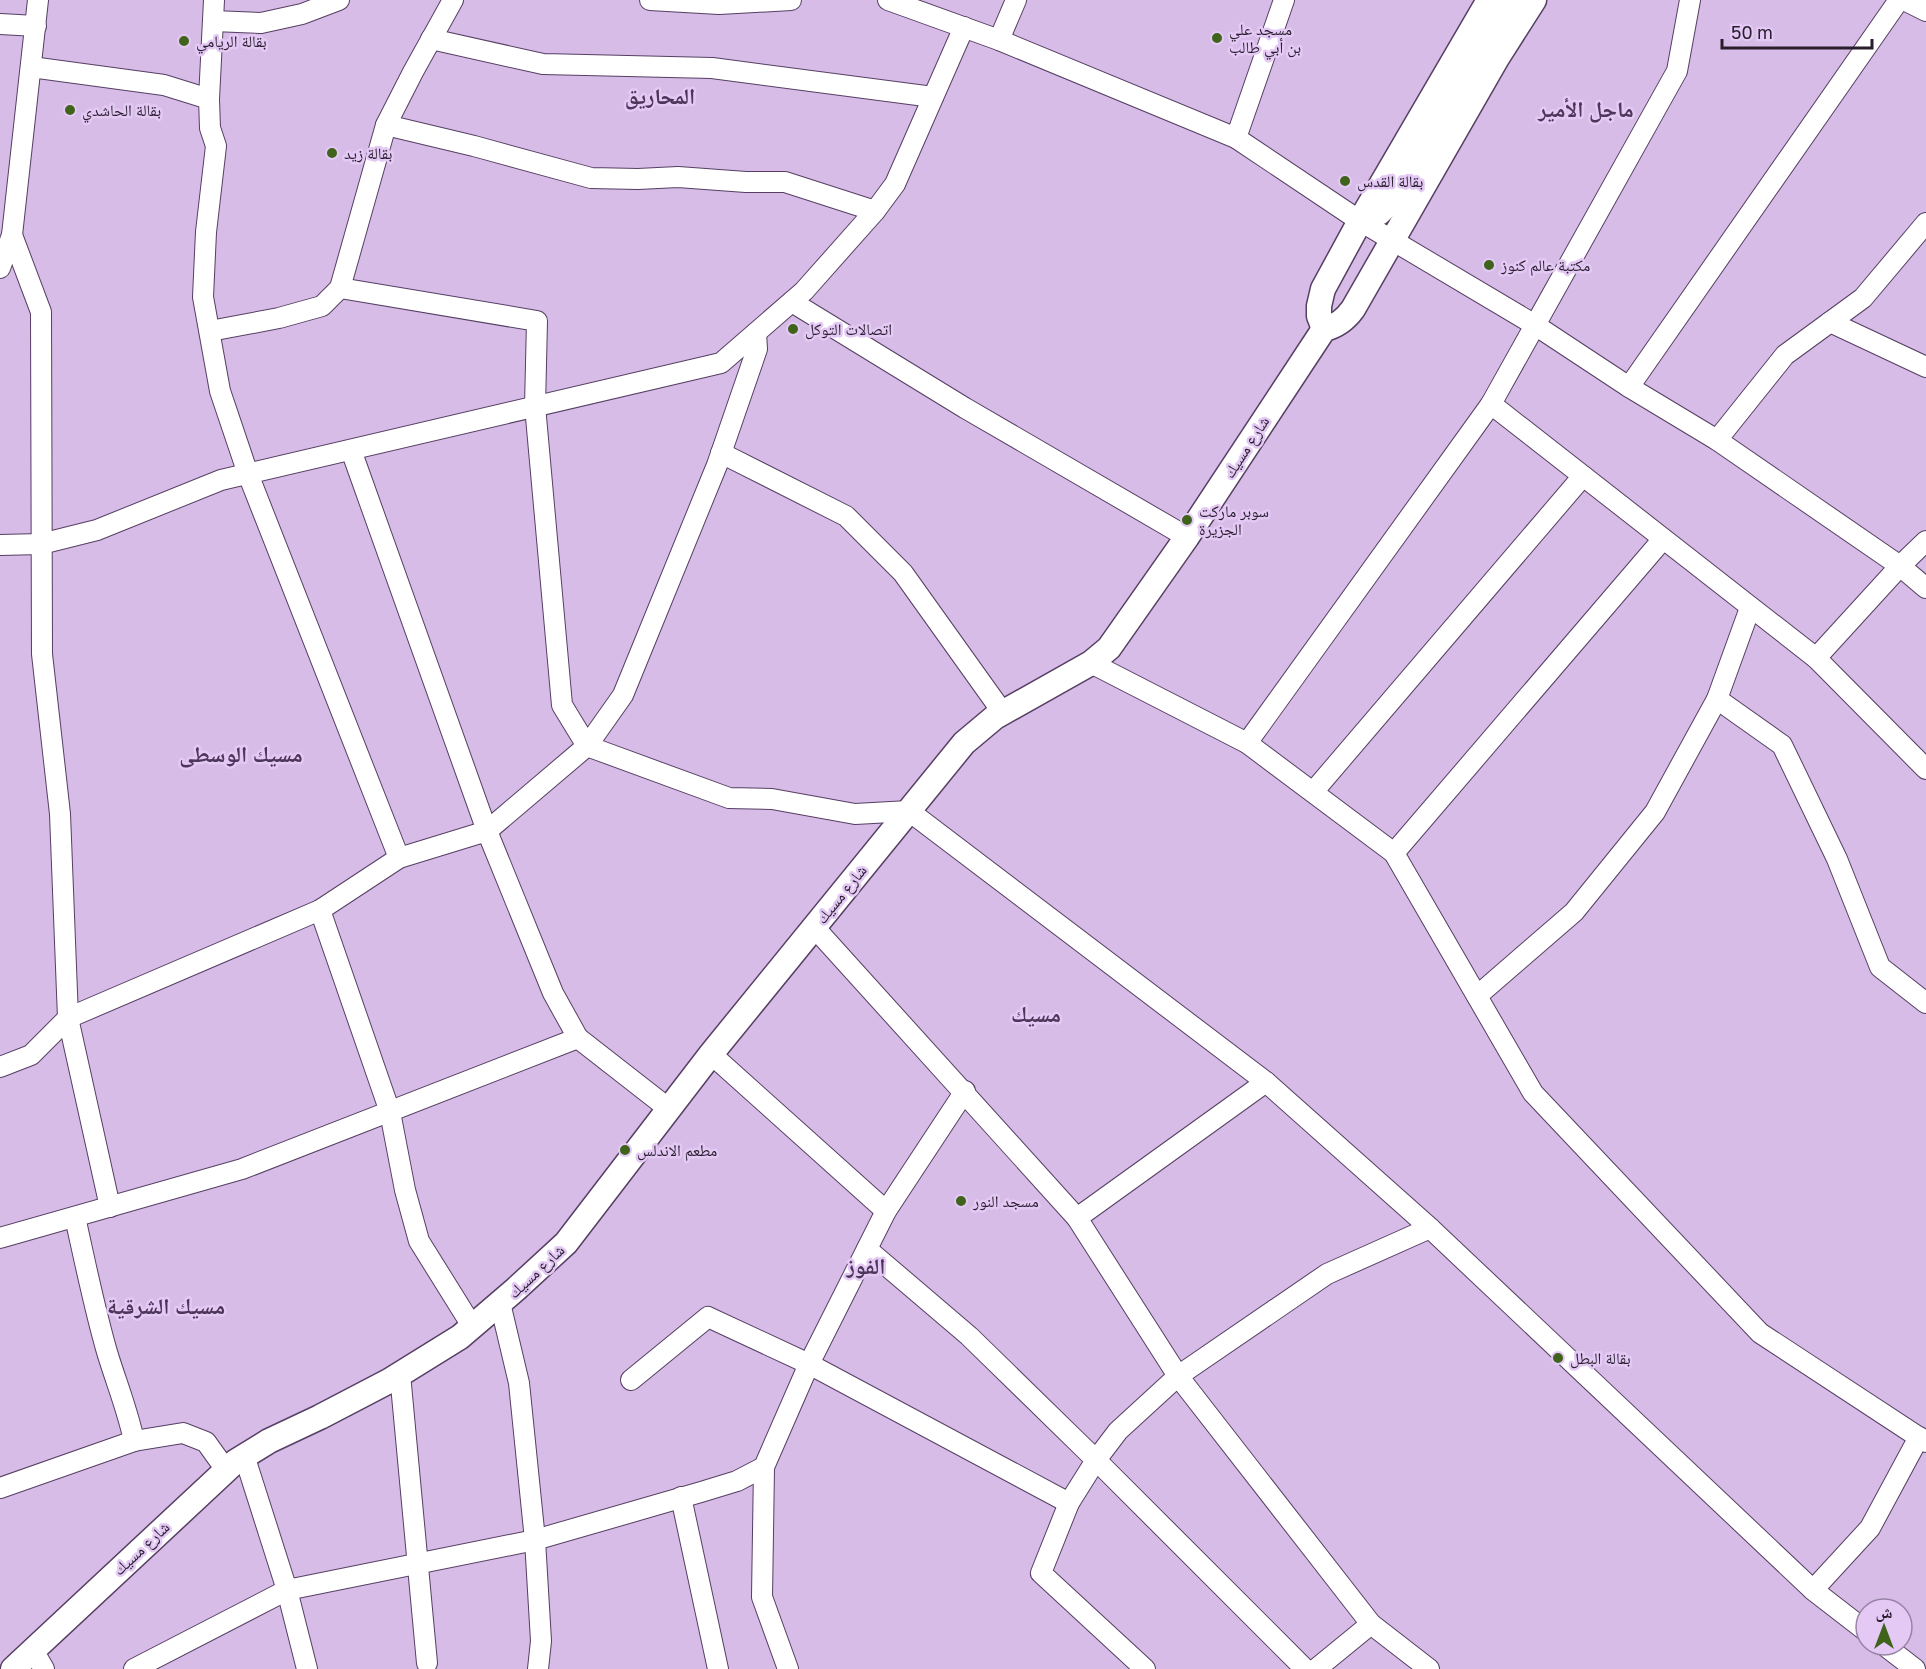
<svg xmlns="http://www.w3.org/2000/svg" width="1926" height="1669" font-family="'Golos Text','Noto Naskh Arabic',sans-serif">
	<rect width="100%" height="100%" fill="#d6bce6"/>
	<g fill="none" stroke-linecap="round" stroke-linejoin="round">
		<g stroke="#563f63" stroke-width="22">
			<g id="minor">
				<polyline points="650,0 719,4 791,0"/>
				<polyline points="888,0 999,40 1236,138 1360,221 1535,325 1629,387 1717,440 1900,566 1926,588"/>
				<polyline points="1904,0 1926,11"/>
				<polyline points="213,21 261,23 302,14 339,0"/>
				<polyline points="0,24 36,26"/>
				<polyline points="431,39 543,64 712,68 933,97"/>
				<polyline points="999,40 1016,0"/>
				<polyline points="31,67 164,85 209,99 210,128 216,146 206,232 203,297 220,391 248,474 399,858"/>
				<polyline points="209,99 214,0"/>
				<polyline points="386,125 474,146 591,178 638,179 678,177 746,182 785,182 875,211"/>
				<polyline points="1236,138 1284,0"/>
				<polyline points="12,235 41,312 42,654 60,814 68,1018 110,1207"/>
				<polyline points="0,268 12,235 38,0"/>
				<polyline points="340,288 537,321 535,406 562,705 587,746 729,798 772,799 855,814 909,811 1266,1082 1430,1228 1813,1590 1866,1631"/>
				<polyline points="792,302 965,408 1187,537"/>
				<polyline points="1830,322 1926,367"/>
				<polyline points="210,331 279,318 322,306 340,288 386,125 413,72 453,0"/>
				<polyline points="1629,387 1899,0"/>
				<polyline points="1491,404 1816,658 1926,769"/>
				<polyline points="1717,440 1785,355 1863,298 1926,223"/>
				<polyline points="351,450 487,831 553,993 578,1038"/>
				<polyline points="721,453 846,516 903,573 1003,713"/>
				<polyline points="0,545 41,544 97,530 221,480 721,363 804,291 875,211 895,184 964,27"/>
				<polyline points="1816,658 1900,566 1926,541"/>
				<polyline points="1091,663 1247,743 1394,853 1533,1093 1760,1333 1926,1442"/>
				<polyline points="1717,699 1782,745 1837,859 1880,967 1926,1003"/>
				<polyline points="1247,743 1491,404 1677,71 1690,0"/>
				<polyline points="1313,792 1583,476"/>
				<polyline points="1394,853 1663,539"/>
				<polyline points="320,910 390,1112 405,1190 419,1241 472,1326"/>
				<polyline points="814,927 1077,1218 1178,1376 1371,1624 1429,1669"/>
				<polyline points="1477,996 1574,912 1655,812 1717,699 1750,608"/>
				<polyline points="711,1054 886,1211"/>
				<polyline points="0,1067 31,1055 68,1018 320,910 399,858 487,831 587,746 623,695 717,465 757,349 756,333"/>
				<polyline points="1077,1218 1266,1082"/>
				<polyline points="0,1238 242,1169 578,1038 669,1109"/>
				<polyline points="867,1249 969,1336 1096,1460 1305,1669"/>
				<polyline points="500,1303 519,1383 535,1540 541,1641 538,1669"/>
				<polyline points="400,1374 427,1663"/>
				<polyline points="631,1380 708,1317 809,1364 1069,1503"/>
				<polyline points="134,1441 183,1433 206,1442 226,1470"/>
				<polyline points="244,1455 287,1590 307,1669"/>
				<polyline points="764,1467 762,1597 788,1669"/>
				<path d="M 0,1488 L 134,1441 C 128,1411 116,1382 107,1352 C 94,1307 85,1262 75,1217"/>
				<polyline points="681,1497 718,1669"/>
				<polyline points="1813,1590 1870,1528 1919,1437"/>
				<polyline points="1884,1645 1915,1669"/>
				<polyline points="33,1650 44,1669"/>
				<polyline points="134,1669 287,1590 535,1540 701,1492 737,1481 764,1467 809,1364 886,1211 965,1091"/>
				<polyline points="1145,1669 1041,1573 1069,1503 1096,1460 1118,1431 1178,1376 1327,1274 1430,1228"/>
				<polyline points="1316,1669 1371,1624"/>
			</g>
		</g>
		<g stroke="#563f63" stroke-width="27">
			<g id="tertiary">
				<polyline points="1362,220 1379,213 1394,198 1511,0"/>
				<polyline points="1324,329 1319,316 1319,306 1323,289 1360,221 1489,0"/>
				<path d="M 13,1669 L 235,1462 L 269,1441 L 320,1417 L 389,1381 L 460,1337 L 516,1289 L 566,1243 L 711,1054 L 964,743 L 995,717 L 1091,663 L 1109,648 L 1187,537 L 1324,329 C 1337,326 1345,320 1353,309 L 1497,58 L 1534,0"/>
			</g>
		</g>
		<use href="#minor" stroke="#fff" stroke-width="20"/>
		<use href="#tertiary" stroke="#fff" stroke-width="24"/>
	</g>
	<g fill="#3f631b" stroke="#e3c9f4" stroke-width="2">
		<circle cx="1217" cy="38" r="6"/>
		<circle cx="184" cy="41" r="6"/>
		<circle cx="70" cy="110" r="6"/>
		<circle cx="332" cy="153" r="6"/>
		<circle cx="1345" cy="181" r="6"/>
		<circle cx="1489" cy="265" r="6"/>
		<circle cx="793" cy="329" r="6"/>
		<circle cx="1187" cy="520" r="6"/>
		<circle cx="625" cy="1150" r="6"/>
		<circle cx="961" cy="1201" r="6"/>
		<circle cx="1558" cy="1358" r="6"/>
	</g>
	<g text-anchor="middle" stroke-width="5" stroke-linejoin="round" paint-order="stroke">
		<g font-size="16" fill="#281e2e" stroke="#e3c9f4" text-anchor="start">
			<text x="1229" y="35">مسجد علي<tspan x="1229" dy="18">بن أبي طالب</tspan></text>
			<text x="196" y="47">بقالة الريامي</text>
			<text x="82" y="116">بقالة الحاشدي</text>
			<text x="344" y="159">بقالة زيد</text>
			<text x="1357" y="187">بقالة القدس</text>
			<text x="1501" y="271">مكتبة عالم كنوز</text>
			<text x="805" y="335">اتصالات التوكل</text>
			<text x="1199" y="517">سوبر ماركت<tspan x="1199" dy="18">الجزيرة</tspan></text>
			<text x="637" y="1156">مطعم الاندلس</text>
			<text x="973" y="1207">مسجد النور</text>
			<text x="1570" y="1364">بقالة البطل</text>
		</g>
		<g font-size="16" fill="#281e2e" stroke="#e3c9f4">
			<text transform="translate(1246 447) rotate(-57)" y="6">شارع مسيك</text>
			<text transform="translate(841 894) rotate(-51)" y="6">شارع مسيك</text>
			<text transform="translate(536 1271) rotate(-43)" y="6">شارع مسيك</text>
			<text transform="translate(141 1548) rotate(-43)" y="6">شارع مسيك</text>
		</g>
		<g font-size="22" font-weight="bold" fill="#4c3659" stroke="#e3c9f4">
			<text x="660" y="104">المحاريق</text>
			<text x="1586" y="117">ماجل الأمير</text>
			<text x="241" y="762">مسيك الوسطى</text>
			<text x="1036" y="1022">مسيك</text>
			<text x="866" y="1274">الفوز</text>
			<text x="166" y="1314">مسيك الشرقية</text>
		</g>
	</g>
	<g transform="translate(1884 1627)"><circle r="28" fill="#e3c9f4" stroke="#9885a5" stroke-width="1.5"/>
	<path d="M0-4.5L10 22L0 15L-10 22Z" fill="#3f631b"/>
	<text y="-9" font-size="16" font-weight="bold" text-anchor="middle" fill="#281e2e">ش</text>
	</g>
	<path d="M1722 39v9h150v-9" fill="none" stroke="#281e2e" stroke-width="3"/>
	<text x="1731" y="39" font-size="18" fill="#281e2e" stroke="#e3c9f4" stroke-width="4.5" paint-order="stroke">50 m</text>
</svg>
